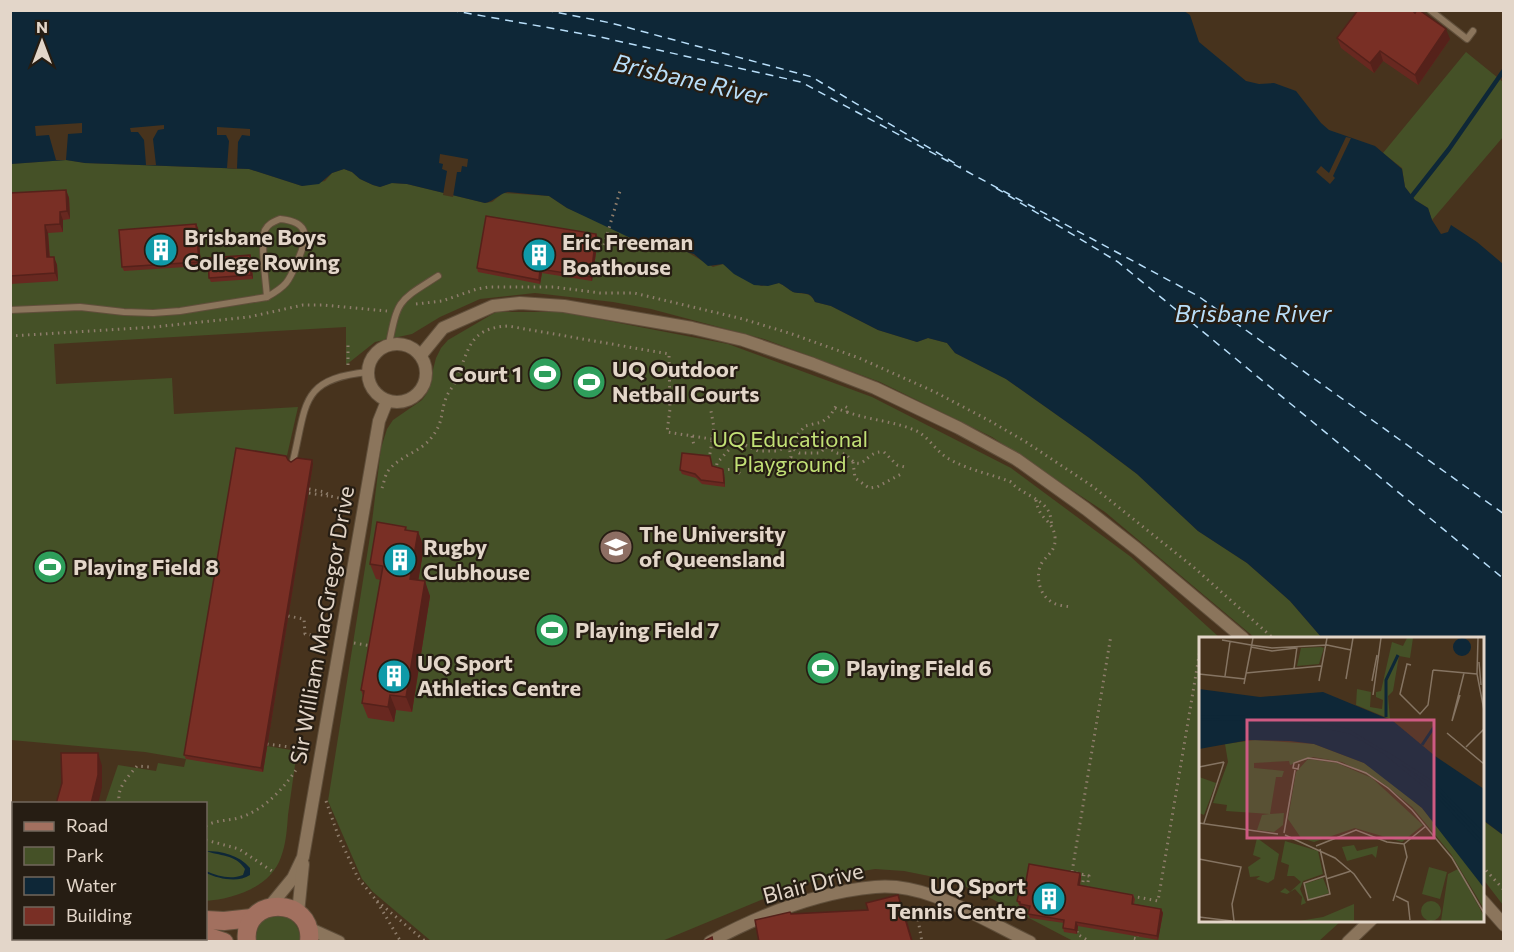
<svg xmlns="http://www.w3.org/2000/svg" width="1514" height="952" font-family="Commissioner,sans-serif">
	<rect width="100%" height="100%" fill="#47331d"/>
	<g fill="#455127">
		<polygon points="1466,52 1503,82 1503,137 1432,220 1428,208 1415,200 1405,187 1402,168 1383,153"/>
		<path d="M 66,160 L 85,163 L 249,169 L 302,186 L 325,181 L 332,173 L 344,169 L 352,172 L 360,179 L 373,185 L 380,187 L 391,183 L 407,184 L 485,203 L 492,202 L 503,193 L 549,196 L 567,208 L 617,230 L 627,236 L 654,247 L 687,252 L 713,267 L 723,264 L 761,286 L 779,283 C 784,285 789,290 793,292 C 803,295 810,291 815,302 L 831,306 L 878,330 L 917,342 L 928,338 L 947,343 L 955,353 L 1006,379 L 1088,437 L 1137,474 L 1198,531 L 1247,563 L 1290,601 L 1322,638 L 1255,638 L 1105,512 L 992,437 L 880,382 L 764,339 L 651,309 L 613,302 L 535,293 L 480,299 L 440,317 L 412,334 L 375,342 L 346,365 L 346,327 L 54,344 L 56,384 L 172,378 L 174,414 L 298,407 L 286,460 L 267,746 L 297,751 C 294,772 291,794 288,815 C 287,829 286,844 281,857 C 271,887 234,899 206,901 L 206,804 L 105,803 L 118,765 L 156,771 L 158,763 L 184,767 L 186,759 L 145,752 L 11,740 L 10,164 Z"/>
		<polygon points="496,312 562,312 728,344 872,397 1011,468 1131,557 1220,638 1200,638 1200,920 1341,921 1319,941 1073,941 973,889 929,876 904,871 875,869 831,876 790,888 662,941 431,941 373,892 362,879 328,801 371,530 381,448 387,429 393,420 422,400 427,393 436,358 441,348 448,340"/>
		<polygon points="1482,820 1503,835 1503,905 1483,879"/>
		<path d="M 285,915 C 296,923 300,928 300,941 L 255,942 C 258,919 263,917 285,915 Z"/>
	</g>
	<g fill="#0e2737">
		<path d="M 10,11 L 1184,11 L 1190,15 L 1199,42 L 1246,81 L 1259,84 L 1274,83 L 1296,91 L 1321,123 L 1329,130 L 1375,146 L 1402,169 L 1405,187 L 1415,200 L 1428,208 L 1432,220 L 1441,234 L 1448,232 L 1451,225 L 1477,242 L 1503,264 L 1503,835 L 1483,820 L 1482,638 L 1322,638 L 1290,601 L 1247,563 L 1198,531 L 1137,474 L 1088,437 L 1006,379 L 955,353 L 947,343 L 928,338 L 917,342 L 878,330 L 831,306 L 815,302 C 810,290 803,295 793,292 C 789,290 784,285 779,283 L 768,286 L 754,285 L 734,274 L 723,264 L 708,266 L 694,254 L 687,252 L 641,243 L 567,208 L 549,196 L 508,192 C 500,193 493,202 485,203 L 407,184 L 392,183 L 380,187 L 373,185 L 360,179 L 352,172 L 344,169 L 332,173 L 319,184 L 302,186 L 249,169 L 85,163 L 66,160 L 11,164 Z"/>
		<path d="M 206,851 C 222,851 239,855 250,868 L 250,875 C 238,883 219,879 206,873 L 206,871 C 218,876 230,880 243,875 L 245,869 C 236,854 218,856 206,851 Z"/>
	</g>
	<g fill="#47331d">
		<polygon points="82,123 82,133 68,134 66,160 56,160 49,135 36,136 35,126"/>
		<polygon points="164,125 164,129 158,130 153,139 156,165 146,165 144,140 138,132 131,132 130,128"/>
		<polygon points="217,127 250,129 250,136 242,135 238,142 237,169 227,168 229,141 226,135 217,135"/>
		<polygon points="1346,137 1351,138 1333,176 1335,178 1330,184 1316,172 1321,166 1329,173"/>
		<polygon points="440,154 468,159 467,167 462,166 461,172 457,172 453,197 443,195 447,171 442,169 443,164 439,163"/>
	</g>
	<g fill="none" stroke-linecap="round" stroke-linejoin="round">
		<polyline stroke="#0e2737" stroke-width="4.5" points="1412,196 1449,149 1504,70"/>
		<g stroke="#b8def9" stroke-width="1.5" stroke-dasharray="8 6" stroke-linecap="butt">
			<polyline points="450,10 600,37 801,82 1198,296 1504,514"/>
			<polyline points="545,10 611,23 812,77 961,167"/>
			<polyline points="996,188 1118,262 1504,579"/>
		</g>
		<g stroke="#604f3b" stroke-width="8">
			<g id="lane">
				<polyline points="1430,10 1467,39 1473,31"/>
				<path d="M 280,219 C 311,222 308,238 297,262 C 294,269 291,277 286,283 C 281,289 274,293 267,297 C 266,282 260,242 265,230 C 268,224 273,222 280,219 Z"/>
				<polyline points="10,310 80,307 124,312 153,313 180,311 267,297"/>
				<path d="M 389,344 C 398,298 399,301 438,276"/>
				<path d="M 293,461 C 307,403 300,379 368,372"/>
				<polyline points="80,938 97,942"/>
			</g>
		</g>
		<g stroke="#604f3b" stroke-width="14">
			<g id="street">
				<circle cx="397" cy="373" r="29"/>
				<polyline points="421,355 443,328 493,306 520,303 564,306 692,328 743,340 813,364 875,388 959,428 1016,459 1086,509 1137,549 1243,638"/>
				<polyline points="1482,900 1504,925"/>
				<polyline points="270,906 293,878 303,857 379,421 387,401"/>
				<polyline points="298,913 303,864"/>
				<polyline points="308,928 339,942"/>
				<path d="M 710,942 C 760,915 819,892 875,887 C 894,885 917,890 934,896 C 967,908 998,927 1030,942"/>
				<polyline points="1348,942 1371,920"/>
			</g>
		</g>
		<g stroke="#604f3b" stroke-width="20">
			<g id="secondary">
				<polyline points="10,887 14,887"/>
				<polyline points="10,900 14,901"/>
				<polyline points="206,920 224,921 252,918"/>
				<polyline points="206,936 224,942"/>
				<path d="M 247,942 C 241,895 315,895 309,942"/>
			</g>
		</g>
		<g stroke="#8e7d6b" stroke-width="3" stroke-dasharray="1.5 4.5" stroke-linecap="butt">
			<polyline points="604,245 620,191"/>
			<polyline points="416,304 442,301 477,289 489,287 554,287 600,293 634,293 743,319 792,334 859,358 935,392 990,421 1026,442 1092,486 1197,570 1273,638"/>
			<polyline points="10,336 154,327 249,317 303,305 323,305 387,311"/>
			<polyline points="348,365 348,344"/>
			<polyline points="835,408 847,412 848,408 844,406"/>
			<path d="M 847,412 C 869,420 893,421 914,430 C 928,435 935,451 949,459 C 968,470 991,474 1011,482 C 1021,494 1042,498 1049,512 C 1051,516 1051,522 1052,526"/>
			<polyline points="692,436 694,446"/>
			<path d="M 789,446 L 799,453 L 820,453 L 826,447 L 837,453 L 846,454 C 864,477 864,450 884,452 L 897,465 L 905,467"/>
			<polyline points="709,460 714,428 711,411"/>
			<polyline points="771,460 785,465 791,457 789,447"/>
			<polyline points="853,462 855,478 869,488 877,487 903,473"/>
			<polyline points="722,470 734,469 742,475"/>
			<polyline points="716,471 717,463 735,443"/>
			<path d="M 382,488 C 384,483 385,475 388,471 C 399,456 421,452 432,437 C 444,421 440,414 446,398 C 448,392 453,387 455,382 C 469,352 467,328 508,326 L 669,354 L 670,409 L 667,432 L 743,444 L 758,451 L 776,451 L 787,447 L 805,426 L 822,422 L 830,416 L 836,406"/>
			<polyline points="309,489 325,492 330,496 343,499"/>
			<polyline points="309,493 328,496"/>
			<path d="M 1036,500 C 1039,521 1053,519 1055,537 C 1056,549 1050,553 1043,561 C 1035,572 1038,592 1049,600 C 1054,605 1064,606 1071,607"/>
			<polyline points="288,616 304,619 305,634 328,638"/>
			<polyline points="354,643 371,646"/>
			<polyline points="267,744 297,748"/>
			<polyline points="326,801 338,835 358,878 376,900 401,942"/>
			<path d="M 120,804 C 115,789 128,777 137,766 L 149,767 L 149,770"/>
			<path d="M 206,826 C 215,820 227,821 238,818 C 264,811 284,788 298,767"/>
			<polyline points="206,840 239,849 275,873"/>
			<polyline points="1482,866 1504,890"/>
			<polyline points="1082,888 1084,875"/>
			<polyline points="1087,888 1089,876 1072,872 1111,635"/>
			<polyline points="1132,896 1158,901 1200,650"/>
			<polyline points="377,901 426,942"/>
			<polyline points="916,908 922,942"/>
			<polyline points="1077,931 1077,934 1091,942"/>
			<polyline points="749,941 749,942"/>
			<polyline points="158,942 158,938"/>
			<polyline points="1130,942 1133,938 1137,939 1138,933"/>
		</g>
		<use href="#lane" stroke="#8b755c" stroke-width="6"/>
		<use href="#street" stroke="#8b755c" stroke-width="12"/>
		<use href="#secondary" stroke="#a2705f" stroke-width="18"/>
	</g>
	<g fill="#682820">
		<polygon points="1356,10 1412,10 1450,39 1418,85 1383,61 1374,73 1341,48 1337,38 1358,12"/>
		<polygon points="66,190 69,198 70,219 63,220 63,232 48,233 50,257 54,257 57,265 58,281 10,284 10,193"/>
		<polygon points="196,224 198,228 201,266 124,271 122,267"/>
		<polygon points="596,234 598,238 592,281 542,273 540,284 478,272 477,268"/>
		<polygon points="250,255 251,259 253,279 211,282 209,278"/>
		<polygon points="287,460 291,462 313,464 263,772 186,759 184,755"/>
		<polygon points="713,466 723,469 724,473 725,487 702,484 696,478 682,474 680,470"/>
		<polygon points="406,527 407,531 418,532 424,547 418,580 430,596 412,712 396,710 394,722 368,718 362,703 363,696 361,690 381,580 376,579 370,564"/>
		<rect x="10" y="804" width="4" height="54"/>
		<polygon points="1080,873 1081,877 1080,886 1133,895 1135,899 1134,904 1161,909 1163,913 1158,940 1078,926 1077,934 1064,932 1063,928 1064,923 1030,918 1028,914 1029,909 1021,908 1020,906 1019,905 1017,901 1025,887"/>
	</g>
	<g fill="#55211a">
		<polygon points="1446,29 1450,39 1418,85 1415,75"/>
		<polygon points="1380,51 1383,61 1374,73 1370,63"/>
		<polygon points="66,190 69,198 70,219 67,211"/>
		<polygon points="60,212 63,220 63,232 60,224"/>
		<polygon points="196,224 198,228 201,266 199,262"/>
		<polygon points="45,225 48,233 50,266 47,257"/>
		<polygon points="596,234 598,238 592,281 591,277"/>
		<polygon points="250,255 251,259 253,279 251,275"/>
		<polygon points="54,257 57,265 58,281 55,273"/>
		<polygon points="540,269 542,273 540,284 539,280"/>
		<polygon points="312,460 313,464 263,772 261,768"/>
		<polygon points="723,469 724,473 725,487 724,483"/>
		<polygon points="418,532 424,547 416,594 410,579"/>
		<polygon points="425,581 430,596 412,712 406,697"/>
		<polygon points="390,695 396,710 394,722 388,707"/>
		<polygon points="98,753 102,766 102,787 98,804 91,804"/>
		<polygon points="1080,873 1081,877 1079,889 1078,885"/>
		<polygon points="898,895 906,918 913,942 912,942"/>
		<polygon points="1161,909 1163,913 1158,940 1157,936"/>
		<polygon points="1076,922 1078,926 1077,934 1075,930"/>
	</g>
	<g fill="#792f25" stroke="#55211a" stroke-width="1.5">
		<polygon points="1358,10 1412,10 1415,13 1417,10 1419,10 1446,29 1415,75 1380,51 1370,63 1337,38"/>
		<polygon points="66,190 67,211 60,212 60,224 45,225 47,257 54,257 55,273 10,276 10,193"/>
		<polygon points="486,216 596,234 591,277 540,269 539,280 477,268"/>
		<polygon points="196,224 199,262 122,267 119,230"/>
		<polygon points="250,255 251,275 209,278 208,258"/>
		<polygon points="236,448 286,456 288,460 291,462 297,458 312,460 261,768 184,755"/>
		<polygon points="682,453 710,456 712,466 723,469 724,483 701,480 695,474 680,470"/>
		<polygon points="377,522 406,527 405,530 418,532 410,579 425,581 406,697 390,695 388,707 362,703 364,691 361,690 383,566 370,564"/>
		<polygon points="61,753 98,753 98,775 91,804 56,804 62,783"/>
		<polygon points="10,804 14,804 14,848 10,847"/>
		<polygon points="1029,864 1080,873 1078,885 1133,895 1132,904 1161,909 1157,936 1076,922 1075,930 1063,928 1064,920 1028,914 1030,906 1020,904 1020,902 1017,901 1020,887 1025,887"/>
		<polygon points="898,895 912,942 759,942 755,920 790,912 791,914 868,910 866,903"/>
		<polygon points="10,919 14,919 14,939 53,939 62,940 62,942 10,942"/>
		<polygon points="712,937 713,942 702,942"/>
	</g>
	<defs>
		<g id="building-disc" transform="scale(1.725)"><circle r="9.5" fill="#0f9aa8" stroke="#261d13"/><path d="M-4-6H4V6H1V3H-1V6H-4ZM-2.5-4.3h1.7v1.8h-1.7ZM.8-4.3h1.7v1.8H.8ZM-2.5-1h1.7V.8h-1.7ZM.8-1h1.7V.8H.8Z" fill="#fff"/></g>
		<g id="stadium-disc" transform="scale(1.725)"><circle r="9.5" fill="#2e9e5b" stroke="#261d13"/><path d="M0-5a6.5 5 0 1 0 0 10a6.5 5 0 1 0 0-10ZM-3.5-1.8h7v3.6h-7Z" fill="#fff"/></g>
		<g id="university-disc" transform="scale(1.725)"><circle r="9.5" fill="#8d6e63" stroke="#261d13"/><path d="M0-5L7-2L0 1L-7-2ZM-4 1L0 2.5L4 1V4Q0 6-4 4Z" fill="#fff"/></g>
	</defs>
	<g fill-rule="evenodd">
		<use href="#building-disc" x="161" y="250"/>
		<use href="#building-disc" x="539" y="255"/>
		<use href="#stadium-disc" x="545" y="374"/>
		<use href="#stadium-disc" x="589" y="382"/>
		<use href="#university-disc" x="616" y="547"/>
		<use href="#building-disc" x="400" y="560"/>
		<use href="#stadium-disc" x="50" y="567"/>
		<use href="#stadium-disc" x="552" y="630"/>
		<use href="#stadium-disc" x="823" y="668"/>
		<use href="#building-disc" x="394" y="676"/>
		<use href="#building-disc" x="1049" y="899"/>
	</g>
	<g text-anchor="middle" stroke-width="4.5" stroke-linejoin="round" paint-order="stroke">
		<g font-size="22" font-weight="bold" fill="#e3d6c9" stroke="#261d13" text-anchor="start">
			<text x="184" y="245">Brisbane Boys<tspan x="184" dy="25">College Rowing</tspan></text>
			<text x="562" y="250">Eric Freeman<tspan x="562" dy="25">Boathouse</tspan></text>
			<text x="612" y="377">UQ Outdoor<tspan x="612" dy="25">Netball Courts</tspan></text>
			<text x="522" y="382" text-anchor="end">Court 1</text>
			<text x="639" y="542">The University<tspan x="639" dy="25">of Queensland</tspan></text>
			<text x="423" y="555">Rugby<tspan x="423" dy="25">Clubhouse</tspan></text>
			<text x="73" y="575">Playing Field 8</text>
			<text x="575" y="638">Playing Field 7</text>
			<text x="417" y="671">UQ Sport<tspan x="417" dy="25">Athletics Centre</tspan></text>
			<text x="846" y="676">Playing Field 6</text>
			<text x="1026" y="894" text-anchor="end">UQ Sport<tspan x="1026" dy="25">Tennis Centre</tspan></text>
		</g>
		<g font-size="22" fill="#c2e076" stroke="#261d13">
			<text x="790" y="447">UQ Educational<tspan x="790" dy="25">Playground</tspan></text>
		</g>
		<g font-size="22" fill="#e3d6c9" stroke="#261d13">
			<text transform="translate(322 625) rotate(-80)" y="8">Sir William MacGregor Drive</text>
			<text transform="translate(813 883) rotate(-15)" y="8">Blair Drive</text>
		</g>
		<g font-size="24" font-style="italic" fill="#b8def9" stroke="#261d13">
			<text transform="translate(690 80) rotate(13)" y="8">Brisbane River</text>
			<text x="1253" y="322">Brisbane River</text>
		</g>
	</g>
	<g transform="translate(1199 637)">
		<rect width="285" height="285" fill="#47331d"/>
		<path d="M 208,1 L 214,1 L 211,21 L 200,19 L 194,54 L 189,59 L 191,82 L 157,68 L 158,52 L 172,55 L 171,70 L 183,72 L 184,63 L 177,60 L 177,55 L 182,54 L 193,5 L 204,9 ZM 122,10 L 125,11 L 120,27 L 98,29 L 102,11 ZM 56,103 L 115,107 L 165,126 L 189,142 L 223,171 L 267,223 L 285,251 L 285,272 L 252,217 L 213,170 L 185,147 L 143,125 L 114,120 L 91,128 L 90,124 L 55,126 L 55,131 L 85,134 L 83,140 L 77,140 L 71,177 L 85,176 L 84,188 L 75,195 L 58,193 L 63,178 L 71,177 L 27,174 L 28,168 L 14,166 L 29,125 L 26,107 ZM 109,122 L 138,126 L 173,141 L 224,188 L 203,205 L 156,191 L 115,205 L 102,201 L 89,182 L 97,135 ZM 0,140 L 17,146 L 5,178 L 0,176 ZM 58,201 L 80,217 L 75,242 L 69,246 L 57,242 L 61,239 L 51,240 L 49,230 L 62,221 L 54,218 ZM 86,204 L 119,214 L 124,237 L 104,244 L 101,252 L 107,266 L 102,268 L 103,260 L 96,252 L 88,257 L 81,255 L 86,251 L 91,255 L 102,245 L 95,239 L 88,239 L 90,228 L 82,225 ZM 155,208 L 158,214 L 179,209 L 177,221 L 173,217 L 148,224 L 143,210 ZM 230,230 L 248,235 L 241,262 L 223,257 ZM 259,232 L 285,279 L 285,284 L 242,284 L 249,237 ZM 124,241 L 130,256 L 110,263 L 105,247 ZM222 274a10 10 0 1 1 20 0a10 10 0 1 1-20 0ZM 155,267 L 155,284 L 100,284 L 124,280 Z" fill="#455127"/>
		<path d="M254 10a9 9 0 1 1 18 0a9 9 0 1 1-18 0ZM 0,52 L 61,60 L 124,55 L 194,84 L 236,119 L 285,152 L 285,251 L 223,171 L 165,126 L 115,107 L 91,104 L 50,103 L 0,112 Z" fill="#0e2737"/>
		<path fill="none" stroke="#0e2737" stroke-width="3" d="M 0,80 L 95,81 L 148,93 L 186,116 L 240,160 L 285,208M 187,80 L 187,43 L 199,18M 0,82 L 93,83 L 150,95M 223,108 L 235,90M 186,115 L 234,146 L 285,198"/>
		<path fill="none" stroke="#857462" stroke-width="1.5" d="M 279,1 L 278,37 L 285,73M 23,3 L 52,8M 52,8 L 73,11 L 128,8 L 152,13M 52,10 L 73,14 L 97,11M 280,25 L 282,48M 212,28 L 208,27 L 201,57 L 221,77 L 229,68 L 234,33M 95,32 L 98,10M 234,33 L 278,37M 47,36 L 122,29M 0,37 L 46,42M 26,39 L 31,5M 147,42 L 154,1M 120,44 L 128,1M 173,44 L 178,18M 45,47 L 54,1M 174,58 L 182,1M 261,58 L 253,84 L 265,36M 248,96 L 285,127M 267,110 L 285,92M 100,127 L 99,132 L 94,131 L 95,126 L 109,121 L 138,125 L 167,136 L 189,151 L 213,173 L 253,221 L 285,276M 0,130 L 25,125M 0,186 L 79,197M 5,186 L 25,125M 85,196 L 96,133M 86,198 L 136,221 L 155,237 L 172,261M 117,209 L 157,193 L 188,205 L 205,207 L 227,189M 121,212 L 131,257 L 109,263 L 105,246 L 126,239M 0,222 L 42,230 L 33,267 L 35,284M 127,242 L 152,234M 197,259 L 209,265 L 211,283M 194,264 L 208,220 L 205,207M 0,280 L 33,284"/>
		<path fill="#ce5a82" fill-opacity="0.15" stroke="#ce5a82" stroke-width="3" d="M 48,83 L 235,83 L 235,201 L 48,201 Z"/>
		<rect width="285" height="285" fill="none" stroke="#e3d6c9" stroke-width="3"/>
	</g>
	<rect width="1514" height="952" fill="none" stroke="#e3d6c9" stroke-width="24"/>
	<rect x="12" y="802" width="195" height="138" fill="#261d13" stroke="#72675c" stroke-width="1.5"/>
	<rect x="24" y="822" width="30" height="9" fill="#a2705f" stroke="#72675c" stroke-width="1.5"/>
	<text x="66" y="832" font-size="18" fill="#e3d6c9">Road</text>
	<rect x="24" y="847" width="30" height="18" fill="#455127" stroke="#72675c" stroke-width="1.5"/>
	<text x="66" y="862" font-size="18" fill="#e3d6c9">Park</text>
	<rect x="24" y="877" width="30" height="18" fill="#0e2737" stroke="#72675c" stroke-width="1.5"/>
	<text x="66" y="892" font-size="18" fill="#e3d6c9">Water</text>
	<rect x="24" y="907" width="30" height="18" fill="#792f25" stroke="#72675c" stroke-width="1.5"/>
	<text x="66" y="922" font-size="18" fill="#e3d6c9">Building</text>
	<g transform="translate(42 42)" stroke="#261d13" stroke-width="4.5" paint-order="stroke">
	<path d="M0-4.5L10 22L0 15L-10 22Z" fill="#e3d6c9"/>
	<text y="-9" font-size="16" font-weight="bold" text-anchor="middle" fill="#e3d6c9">N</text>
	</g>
</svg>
